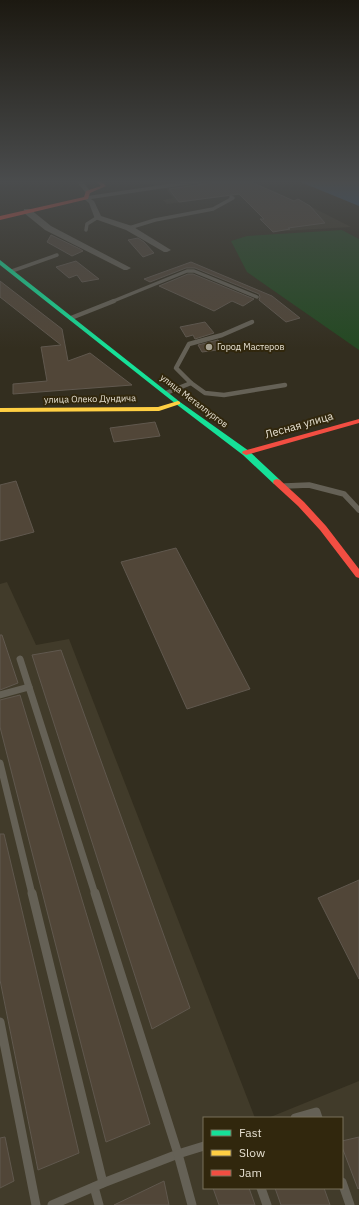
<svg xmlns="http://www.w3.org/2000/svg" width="359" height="1205" font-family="'IBM Plex Sans',sans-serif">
	<rect width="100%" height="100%" fill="#332e1f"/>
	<g fill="#413b2a">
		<polygon points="138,181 246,181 293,202 298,200 351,227 283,231 275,230 245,196 238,195 167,204 163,200 173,198 166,189 157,188 152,184 141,184"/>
		<polygon points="7,582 36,645 69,639 255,1118 204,1118 204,1188 342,1188 342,1118 268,1118 359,1081 359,1205 0,1205 0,584"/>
	</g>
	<polygon fill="#244922" points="342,230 359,239 359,350 247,272 231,241 247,236"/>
	<polygon fill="#325a7f" points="298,181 359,181 359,206"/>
	<g fill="#514638" stroke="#60584e">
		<polygon points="225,181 249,181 294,201 298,199 310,206 325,223 288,228 290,229 273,232 260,219 264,219 239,194 179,202 169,189"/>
		<polygon points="51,235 80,249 83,251 72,256 47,242"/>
		<polygon points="138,238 144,242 154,253 143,257 128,240"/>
		<polygon points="76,261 99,279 82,282 77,275 69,278 56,267"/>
		<polygon points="191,262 272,296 300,318 286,322 259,300 260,297 259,294 195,268 186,268 150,282 144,279"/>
		<polygon points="188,274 193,274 254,299 243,306 232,301 214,311 159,286"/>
		<polygon points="0,281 62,329 68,361 90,353 132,385 13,394 13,384 47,381 41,347 61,345 0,297"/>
		<polygon points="205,322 214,333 195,339 193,335 186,337 180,327"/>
		<polygon points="218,340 223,346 216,347 217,350 202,352 198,345"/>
		<polygon points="155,422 160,436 114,442 110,428"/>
		<polygon points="16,481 34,532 0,541 0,485"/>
		<polygon points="176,548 250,689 187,709 121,562"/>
		<polygon points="0,635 2,635 18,683 0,690"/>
		<polygon points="61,650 190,1008 152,1029 32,655"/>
		<polygon points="20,695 150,1124 106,1142 0,727 0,700"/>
		<polygon points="0,834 4,834 79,1153 38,1170 0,980"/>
		<polygon points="359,880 359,979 318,898"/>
		<polygon points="5,1137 14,1181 0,1188 0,1138"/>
		<polygon points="359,1137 359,1188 358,1189 342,1147 342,1141"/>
		<polygon points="164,1181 169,1205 114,1205"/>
		<polygon points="213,1188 249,1188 255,1205 219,1205"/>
		<polygon points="275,1188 324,1188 330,1205 281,1205"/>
	</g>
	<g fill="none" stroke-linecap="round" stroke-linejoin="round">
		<g stroke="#656156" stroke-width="3.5">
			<polyline points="86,198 200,181"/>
			<polyline points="129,228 155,220 213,209 233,198 231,197"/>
			<polyline points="86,230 87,224 98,217"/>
			<polyline points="12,271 57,255"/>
			<polyline points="111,302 187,271 194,271 257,297"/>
		</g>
		<g stroke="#656156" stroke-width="4.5">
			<polyline points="71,318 114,301"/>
			<polyline points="191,383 205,393 224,395 285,385"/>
			<polyline points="166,393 191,383 176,368 189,344 222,335 252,322"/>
		</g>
		<polyline stroke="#656156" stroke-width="5.5" points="285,486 309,485 344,494 359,510"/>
		<g stroke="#656156" stroke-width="7">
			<polyline points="20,659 95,894"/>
			<polyline points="0,695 29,687"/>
			<polyline points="0,763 32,894"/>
		</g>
		<g stroke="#656156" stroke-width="9">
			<polyline points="32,893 103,1183"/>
			<polyline points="0,1022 36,1205"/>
			<polyline points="295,1118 316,1112 318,1118"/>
			<polyline points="342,1182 350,1205"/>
			<polyline points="94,1187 99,1205"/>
			<polyline points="261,1188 267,1205"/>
			<polyline points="52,1205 103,1183 178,1154 95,893"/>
			<polyline points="192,1205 178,1154 204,1146"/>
		</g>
		<g fill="#656156" fill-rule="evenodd">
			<polygon points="76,181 82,181 91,192 90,193 86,193"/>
			<polygon points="86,196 94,201 101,216 132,226 171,250 167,252 164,252 126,230 95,219 89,203 83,198"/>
			<polygon points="24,209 30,209 51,226 131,268 127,270 124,270 45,230 24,213"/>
		</g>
		<polygon fill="#16e098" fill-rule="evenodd" points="0,260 180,402 249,451 280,480 281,482 280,484 274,484 243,455 176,404 0,265"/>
		<polygon fill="#ffcf43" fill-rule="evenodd" points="178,401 180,402 180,404 159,411 0,412 0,408 158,407"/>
		<g fill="#f24e42" fill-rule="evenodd">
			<polygon points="96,181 101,181 106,186 90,193 88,199 0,220 0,216 84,197 86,191 101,186"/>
			<polygon points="359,419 359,423 246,455 242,453 243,451"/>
			<polygon points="277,479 280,480 304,502 326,526 359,569 359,578 356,577 320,530 298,506 274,484 273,482 274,480"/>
		</g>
	</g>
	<linearGradient id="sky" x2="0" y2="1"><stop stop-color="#1c1911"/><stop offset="0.52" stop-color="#4a4c4d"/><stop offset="1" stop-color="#4a4c4d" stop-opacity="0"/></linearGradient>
	<rect width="359" height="349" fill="url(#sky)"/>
	<circle fill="#a7a293" stroke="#31270d" stroke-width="1.5" cx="209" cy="347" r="4"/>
	<g text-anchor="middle" stroke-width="4" stroke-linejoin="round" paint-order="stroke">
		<g font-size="9" fill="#e6e0d1" stroke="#31270d" text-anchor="start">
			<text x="217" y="350">Город Мастеров</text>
		</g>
		<g font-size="9" fill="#e6e0d1" stroke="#31270d">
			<text transform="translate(90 399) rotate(-1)" y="3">улица Олеко Дундича</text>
			<text transform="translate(194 401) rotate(37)" y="3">улица Металлургов</text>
		</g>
		<g font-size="11" fill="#e6e0d1" stroke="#31270d">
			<text transform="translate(299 425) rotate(-16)" y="4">Лесная улица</text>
		</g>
	</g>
	<rect x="203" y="1117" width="140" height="72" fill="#31270d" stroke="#79715b"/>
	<rect x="211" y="1130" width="20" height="6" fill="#16e098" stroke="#79715b"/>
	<text x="239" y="1137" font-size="12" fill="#e6e0d1">Fast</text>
	<rect x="211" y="1150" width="20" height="6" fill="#ffcf43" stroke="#79715b"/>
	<text x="239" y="1157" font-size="12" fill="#e6e0d1">Slow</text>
	<rect x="211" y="1170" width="20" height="6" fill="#f24e42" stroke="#79715b"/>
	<text x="239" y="1177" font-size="12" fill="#e6e0d1">Jam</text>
</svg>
